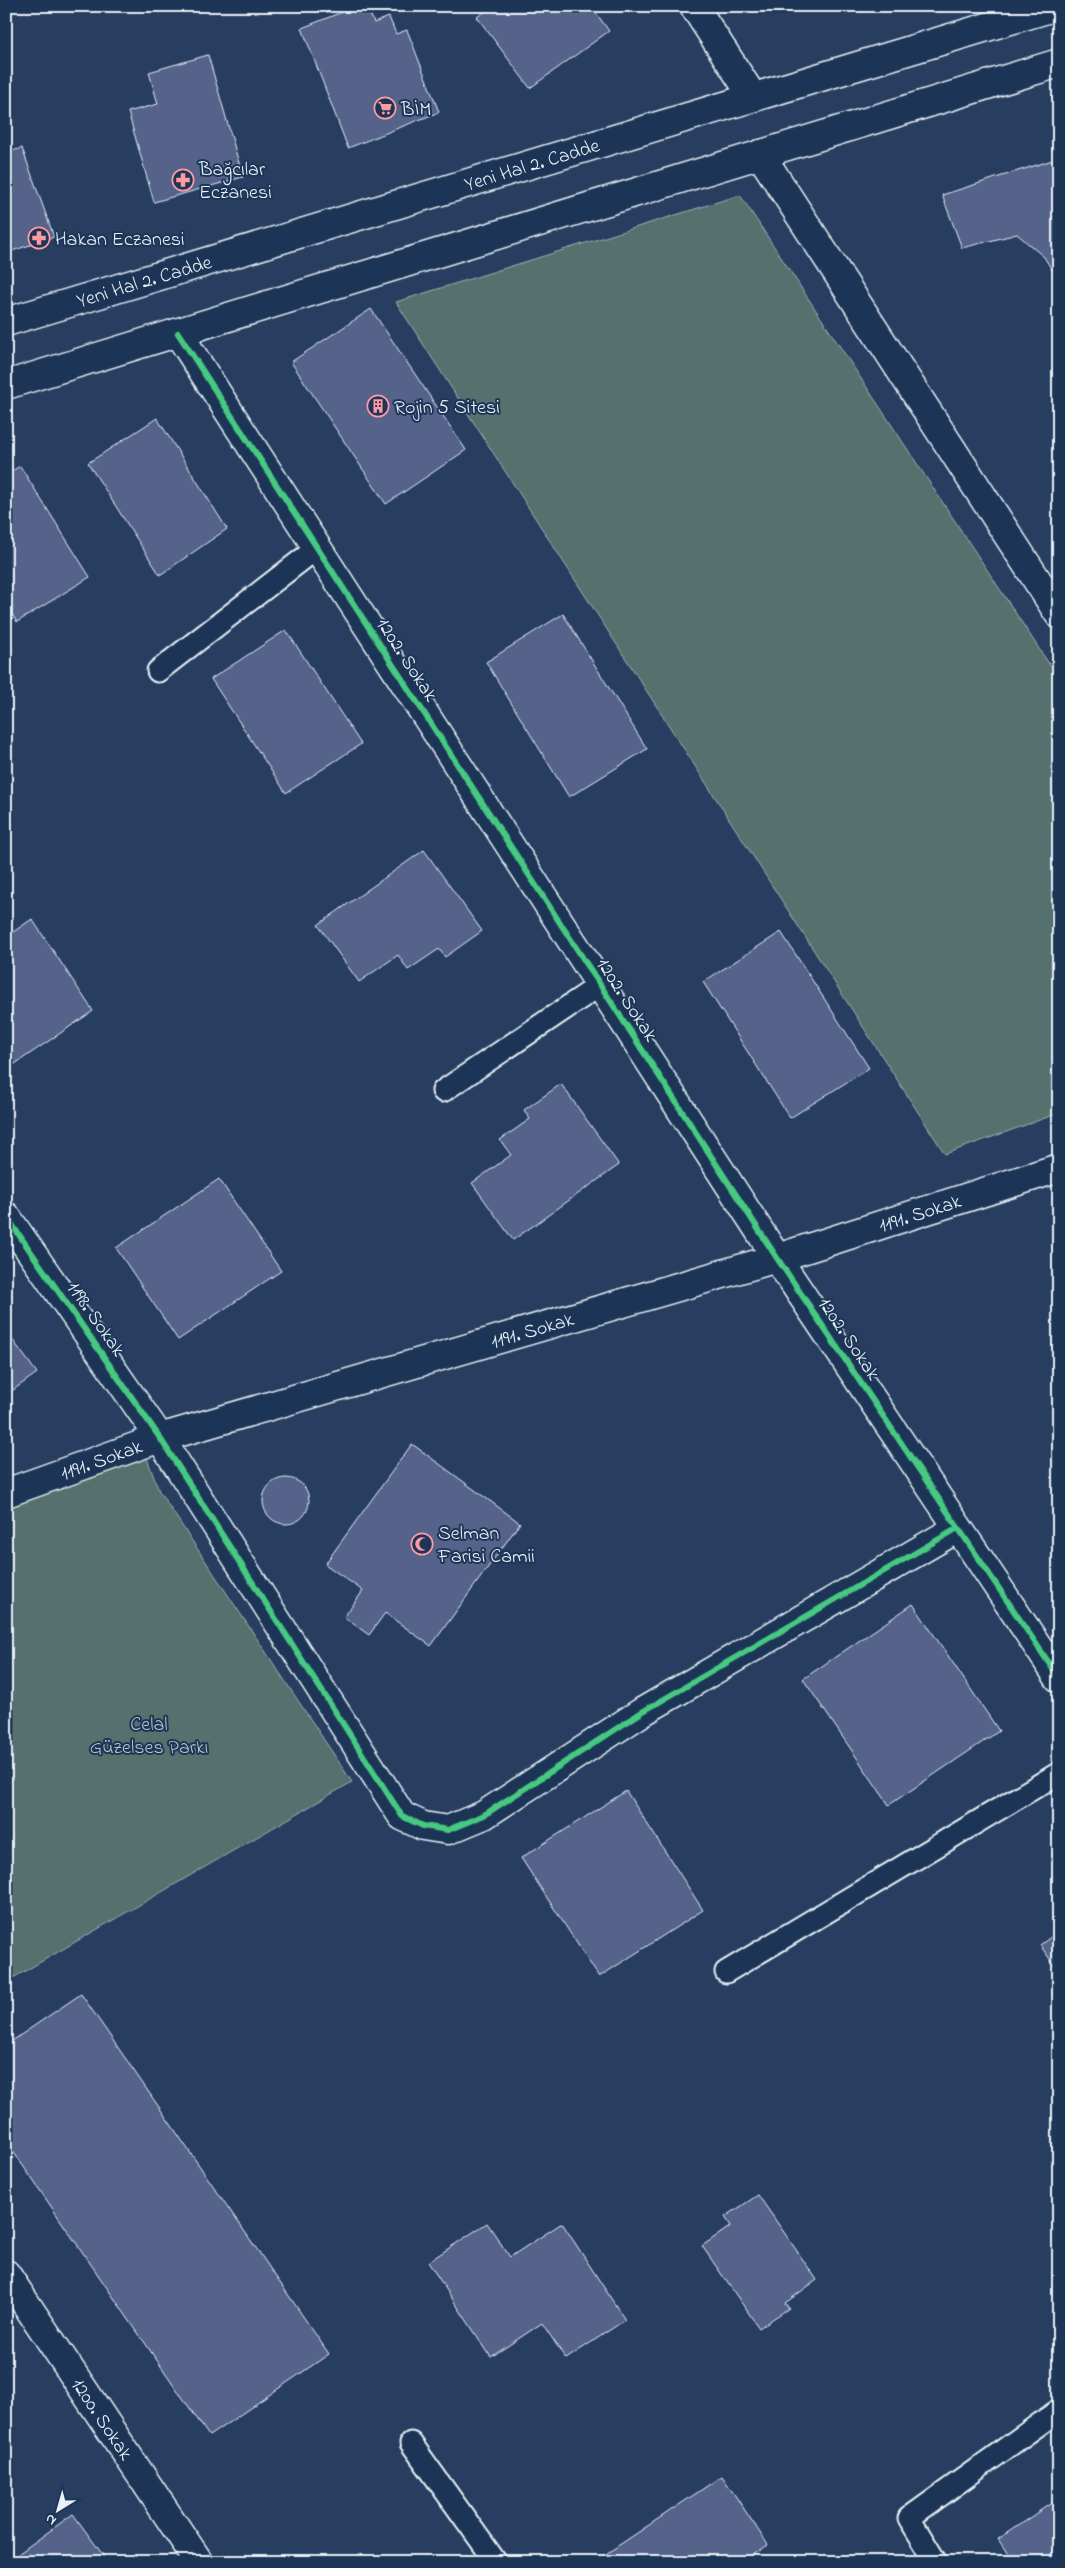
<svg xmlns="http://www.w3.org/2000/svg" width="1065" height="2568" font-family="'Indie Flower',sans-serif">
	<rect width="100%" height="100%" fill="#283e61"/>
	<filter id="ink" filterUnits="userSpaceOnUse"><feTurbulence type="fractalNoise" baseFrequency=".02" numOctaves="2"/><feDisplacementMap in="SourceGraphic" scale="10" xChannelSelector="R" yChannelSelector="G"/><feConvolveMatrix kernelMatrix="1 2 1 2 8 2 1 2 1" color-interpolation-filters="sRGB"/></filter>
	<g filter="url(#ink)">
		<g fill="#57706d" stroke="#a0b0b2">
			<polygon points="740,195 1059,679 1059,1113 945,1154 396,302"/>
			<polygon points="142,1445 159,1491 352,1782 6,1982 6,1502"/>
		</g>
		<g fill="#556289" stroke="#e8f1f8">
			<polygon points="357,6 367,6 374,23 389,17 396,34 407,30 439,112 348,148 302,28"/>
			<polygon points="485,6 591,6 609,31 530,88 477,17 487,10"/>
			<polygon points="208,55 243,177 154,202 128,112 158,104 149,72"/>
			<polygon points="22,148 54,237 6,253 6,153"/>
			<polygon points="1059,158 1059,281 1044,257 1017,234 962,248 942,195"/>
			<polygon points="371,309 466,450 386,504 291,362"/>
			<polygon points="157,418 227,529 160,575 88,463"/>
			<polygon points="20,466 90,577 17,622 6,605 6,475"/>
			<polygon points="563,614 647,749 569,797 486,662"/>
			<polygon points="286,630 361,744 286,793 211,679"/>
			<polygon points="424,850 482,931 445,957 439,949 408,970 398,955 359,982 318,925"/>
			<polygon points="32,919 93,1011 6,1070 6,937"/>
			<polygon points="781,932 869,1068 790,1118 703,982"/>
			<polygon points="561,1084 619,1165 513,1240 472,1183 511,1155 500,1140 530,1119 524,1110"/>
			<polygon points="219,1179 281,1271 178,1340 116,1248"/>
			<polygon points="6,1331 37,1373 6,1395"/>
			<polygon points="412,1444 520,1523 431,1646 385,1613 369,1635 344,1617 363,1591 325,1564"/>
			<circle cx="286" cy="1501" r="23"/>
			<polygon points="913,1604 999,1731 889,1805 803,1679"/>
			<polygon points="626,1791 703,1910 599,1977 521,1858"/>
			<polygon points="1059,1931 1059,1972 1040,1945"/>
			<polygon points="81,1994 329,2354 209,2436 6,2141 6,2045"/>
			<polygon points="758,2195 817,2280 785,2303 789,2308 759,2328 702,2246 731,2226 725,2217"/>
			<polygon points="487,2223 510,2257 562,2223 625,2320 566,2359 542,2323 491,2357 428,2262"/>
			<polygon points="722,2476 768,2545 743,2562 594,2562"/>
			<polygon points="1059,2498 1059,2562 1013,2562 998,2539"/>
			<polygon points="73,2514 108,2562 7,2562"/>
		</g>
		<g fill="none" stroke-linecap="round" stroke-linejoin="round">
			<g stroke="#e8f1f8" stroke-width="25">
				<g id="service">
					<polyline points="158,671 317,548"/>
					<polyline points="443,1091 600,985"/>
					<polyline points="726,1972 1059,1773"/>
					<polyline points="411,2443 496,2562"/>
					<polyline points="936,2562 909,2518 1059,2410"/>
				</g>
			</g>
			<g stroke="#e8f1f8" stroke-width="31">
				<g id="minor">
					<polyline points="694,6 753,97"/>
					<polyline points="760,154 1059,614"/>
					<polyline points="178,333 777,1258 1059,1678"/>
					<polyline points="6,1216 160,1438 402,1816 423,1826 448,1830 484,1815 642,1712 958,1528"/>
					<path id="s1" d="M 6,1493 L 160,1438 L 777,1258 L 1059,1168"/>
					<path id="s2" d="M 6,2274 L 199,2562"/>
				</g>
			</g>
			<g stroke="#e8f1f8" stroke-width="31">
				<g id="tertiary">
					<path id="s3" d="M 6,322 L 1057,6"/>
					<polyline points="6,385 1059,63"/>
				</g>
			</g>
			<use href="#service" stroke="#1d3557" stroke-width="21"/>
			<use href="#minor" stroke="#1d3557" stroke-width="28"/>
			<use href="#tertiary" stroke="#1d3557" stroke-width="28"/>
			<g stroke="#1d3557" stroke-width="9">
				<g id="cycleway">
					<polyline points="178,333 777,1258 1059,1678"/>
					<polyline points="6,1216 160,1438 402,1816 423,1826 448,1830 484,1815 642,1712 958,1528"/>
				</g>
			</g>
			<use href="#cycleway" stroke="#46c982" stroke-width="6"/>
		</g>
	</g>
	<defs>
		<g id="supermarket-ring" transform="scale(1.125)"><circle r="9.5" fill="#1d3557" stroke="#ff9aa2" stroke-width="1.5"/><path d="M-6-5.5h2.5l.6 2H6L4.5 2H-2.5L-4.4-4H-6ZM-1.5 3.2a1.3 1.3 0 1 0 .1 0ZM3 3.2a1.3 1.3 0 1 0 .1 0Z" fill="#ff9aa2"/></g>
		<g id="pharmacy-ring" transform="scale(1.125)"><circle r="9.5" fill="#1d3557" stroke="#ff9aa2" stroke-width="1.5"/><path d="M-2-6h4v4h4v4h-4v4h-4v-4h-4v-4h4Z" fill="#ff9aa2"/></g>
		<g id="building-ring" transform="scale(1.125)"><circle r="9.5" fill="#1d3557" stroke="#ff9aa2" stroke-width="1.5"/><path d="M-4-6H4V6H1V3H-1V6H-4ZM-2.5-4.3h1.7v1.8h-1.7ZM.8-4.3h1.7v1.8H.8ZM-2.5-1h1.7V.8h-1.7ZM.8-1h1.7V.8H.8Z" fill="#ff9aa2"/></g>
		<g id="mosque-ring" transform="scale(1.125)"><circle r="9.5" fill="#1d3557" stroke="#ff9aa2" stroke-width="1.5"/><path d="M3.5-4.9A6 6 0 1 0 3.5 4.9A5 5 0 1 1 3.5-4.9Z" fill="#ff9aa2"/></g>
	</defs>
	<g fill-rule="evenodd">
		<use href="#supermarket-ring" x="385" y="108"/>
		<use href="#pharmacy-ring" x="183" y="180"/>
		<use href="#pharmacy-ring" x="39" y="238"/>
		<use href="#building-ring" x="378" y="406"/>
		<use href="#mosque-ring" x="422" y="1544"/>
	</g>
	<g text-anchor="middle" stroke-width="4" stroke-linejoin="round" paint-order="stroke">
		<g font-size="20" fill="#e8f1f8" stroke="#1d3557" text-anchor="start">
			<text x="401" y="115">BİM</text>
			<text x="199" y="175">Bağcılar<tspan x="199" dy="23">Eczanesi</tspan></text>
			<text x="55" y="245">Hakan Eczanesi</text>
			<text x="394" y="413">Rojin 5 Sitesi</text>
			<text x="438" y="1539">Selman<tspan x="438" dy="23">Farisi Camii</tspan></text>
		</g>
		<g font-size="20" fill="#e8f1f8" stroke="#1d3557">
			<text dy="7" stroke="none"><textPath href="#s3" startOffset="549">Yeni Hal 2. Cadde</textPath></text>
			<text dy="7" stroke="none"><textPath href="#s3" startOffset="144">Yeni Hal 2. Cadde</textPath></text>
			<text transform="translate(408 659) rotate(57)" y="7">1202. Sokak</text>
			<text transform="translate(628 999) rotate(57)" y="7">1202. Sokak</text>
			<text dy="7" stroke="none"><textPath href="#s1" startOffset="956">1191. Sokak</textPath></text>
			<text transform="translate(97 1318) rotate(55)" y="7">1198. Sokak</text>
			<text dy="7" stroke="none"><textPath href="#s1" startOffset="551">1191. Sokak</textPath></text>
			<text transform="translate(850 1338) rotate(56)" y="7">1202. Sokak</text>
			<text dy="7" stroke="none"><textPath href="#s1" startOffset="101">1191. Sokak</textPath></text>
			<text dy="7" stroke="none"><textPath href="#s2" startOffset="174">1200. Sokak</textPath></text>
		</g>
		<g font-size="20" fill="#b5c4c7" stroke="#1d3557">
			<text x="149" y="1730">Celal<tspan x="149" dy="23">Güzelses Parkı</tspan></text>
		</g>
	</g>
	<rect width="1065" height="2568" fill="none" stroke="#1d3557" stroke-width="25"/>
	<rect x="12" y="12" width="1040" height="2543" fill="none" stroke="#e8f1f8" stroke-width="2" filter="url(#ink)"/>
	<g transform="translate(58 2510) rotate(217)" stroke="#1d3557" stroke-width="4" paint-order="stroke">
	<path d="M0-4L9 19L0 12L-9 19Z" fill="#e8f1f8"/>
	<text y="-8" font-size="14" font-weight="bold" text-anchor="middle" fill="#e8f1f8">N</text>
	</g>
</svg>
